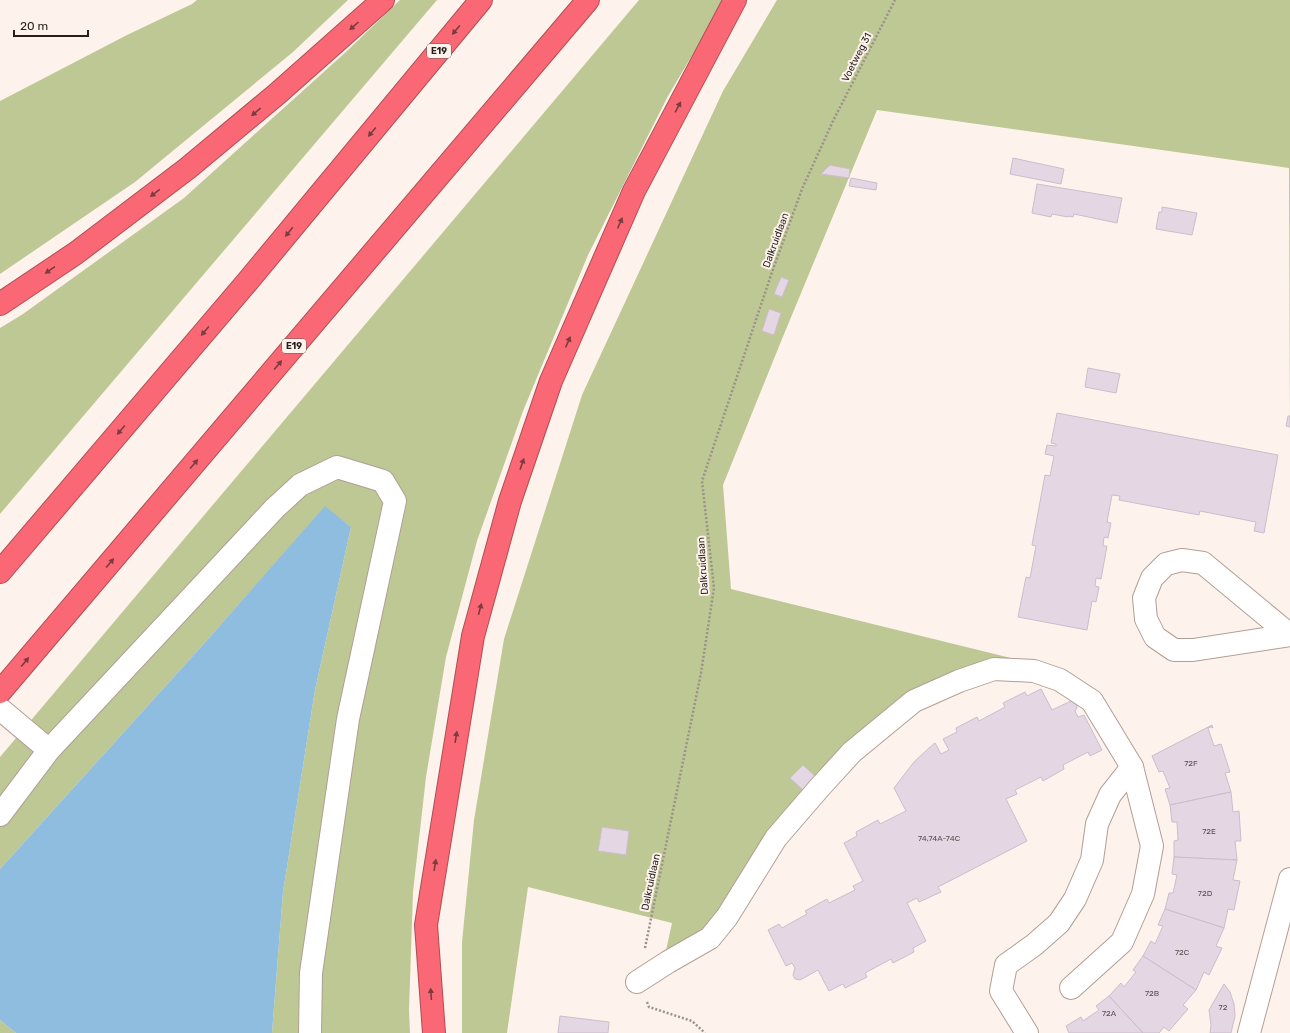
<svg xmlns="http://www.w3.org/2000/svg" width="1290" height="1033" font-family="Rubik,sans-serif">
	<rect width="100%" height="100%" fill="#fef3ec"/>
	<g fill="#bec894">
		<polygon points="197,0 348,0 293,52 135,182 0,274 0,101 127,35 192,4"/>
		<polygon points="400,0 437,0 0,514 0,328 23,314 184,198 347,51"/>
		<polygon points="639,0 725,0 668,96 588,255 523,411 477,541 446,657 426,777 413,892 409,1010 410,1033 272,1033 283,892 315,690 351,527 325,507 209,638 0,869 0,757"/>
		<polygon points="777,0 1290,0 1290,441 1289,168 877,110 782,339 723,485 731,589 1035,664 910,695 705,932 665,955 672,923 528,887 507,1033 462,1033 462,942 474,820 504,639 582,395 723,91"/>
		<polygon points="0,1020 16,1033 0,1033"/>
	</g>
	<polygon fill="#8ebde0" points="325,506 351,527 315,690 283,892 272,1033 16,1033 0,1020 0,869 209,638"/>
	<g fill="#e5d6e4" stroke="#ccbdcb">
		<polygon points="1013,158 1064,169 1061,184 1010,174"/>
		<polygon points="830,165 850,169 849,178 821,174"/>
		<polygon points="851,178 877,183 876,190 849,186"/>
		<polygon points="1037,184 1122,198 1117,223 1074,214 1073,217 1068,216 1068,217 1052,214 1051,217 1032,213"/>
		<polygon points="1162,207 1197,213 1192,235 1156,229 1159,212 1162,212"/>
		<polygon points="781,277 789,280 782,297 774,294"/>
		<polygon points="769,309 781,313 774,335 762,331"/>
		<polygon points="1088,368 1120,374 1116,393 1085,387"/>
		<polygon points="1057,413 1278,455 1264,533 1254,531 1256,522 1200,511 1199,515 1119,500 1120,496 1112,495 1107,522 1111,523 1108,538 1104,537 1103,546 1107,546 1101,579 1096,578 1095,586 1099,587 1096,602 1092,601 1087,630 1018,617 1026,577 1030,578 1036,546 1032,545 1045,475 1050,476 1054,456 1045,454 1047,445 1056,446 1056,444 1051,443"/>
		<polygon points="1288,416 1290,416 1290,427 1286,426"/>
		<polygon points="1041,689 1052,710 1071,701 1076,703 1077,708 1075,711 1078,717 1084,715 1102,750 1090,756 1088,752 1063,765 1064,769 1043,781 1041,777 1015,790 1017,794 1006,799 1027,841 938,887 941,892 919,902 917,898 907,903 926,941 913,948 914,952 893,963 891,959 865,973 867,977 845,988 843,984 829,991 818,970 800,980 795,979 793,975 795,968 792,963 786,966 768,930 779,924 782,928 807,914 805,911 827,899 829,903 855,890 853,886 863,881 844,843 857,836 856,832 878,820 880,824 906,811 894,788 914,762 929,748 935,743 941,754 949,750 943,739 957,732 956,728 977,717 979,721 1005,707 1003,703 1025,692 1027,696"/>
		<polygon points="1212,725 1213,728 1211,727 1208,728 1214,746 1221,744 1230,772 1225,773 1231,792 1170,805 1165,789 1170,788 1163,771 1159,772 1152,756"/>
		<polygon points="803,765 816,777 804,791 790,778"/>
		<polygon points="1231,792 1233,812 1239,811 1241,841 1235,841 1237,860 1174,857 1174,841 1178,840 1177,822 1172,822 1170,805"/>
		<polygon points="602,827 629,831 626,855 598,851"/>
		<polygon points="1174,857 1237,860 1233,880 1240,881 1234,910 1228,909 1224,928 1165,909 1169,893 1173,893 1177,875 1172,874"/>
		<polygon points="1165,909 1224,928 1216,946 1222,948 1209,975 1204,972 1196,990 1143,956 1151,941 1155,944 1163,926 1158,925"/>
		<polygon points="1143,956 1196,990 1183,1005 1188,1009 1169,1031 1164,1027 1159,1033 1143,1033 1109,996 1121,983 1124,987 1136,972 1133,970"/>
		<polygon points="1224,984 1230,992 1234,1004 1235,1016 1231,1033 1210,1033 1211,1025 1209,1010"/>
		<polygon points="1109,996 1143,1033 1069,1033 1066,1026 1081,1017 1083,1021 1099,1010 1096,1006"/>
		<polygon points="560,1016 609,1022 608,1033 558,1033"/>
	</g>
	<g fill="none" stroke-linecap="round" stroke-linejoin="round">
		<g stroke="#b19f95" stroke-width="24">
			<g id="minor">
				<polyline points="1290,635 1203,563 1182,560 1166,564 1152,578 1144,598 1146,619 1155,637 1174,650 1193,650 1290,635"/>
				<polyline points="0,709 49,750"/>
				<polyline points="0,815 49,750 275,508 300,485 337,467 383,481 395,501 348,719 311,973 310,1033"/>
				<polyline points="637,982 668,962 710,938 727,917 776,838 820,787 852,752 914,701 959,681 994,669 1034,671 1060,680 1092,701 1132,767 1110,795 1097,824 1092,860 1075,899 1059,923 1034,945 1006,965 1001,991 1027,1033"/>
				<polyline points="1071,988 1122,942 1143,894 1152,846 1132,767"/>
				<polyline points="1249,1033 1290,879"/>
			</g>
		</g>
		<g stroke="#af4e55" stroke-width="24">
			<g id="highway">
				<polyline points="0,304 76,253 188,168 277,94 383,0"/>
				<polyline points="0,572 248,281 481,0"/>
				<polyline points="0,692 588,0"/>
				<polyline points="434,1033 426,925 473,636 510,501 551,381 634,191 735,0"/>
			</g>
		</g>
		<g stroke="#9a918b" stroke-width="2.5" stroke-dasharray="2 2" stroke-linecap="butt">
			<polyline points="645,948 701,673 714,588 702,481 771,275 802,189 833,121 895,0"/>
			<polyline points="647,1002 649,1007 692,1021 705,1033"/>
		</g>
		<use href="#minor" stroke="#fff" stroke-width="22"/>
		<use href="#highway" stroke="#f96874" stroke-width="22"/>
	</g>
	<defs><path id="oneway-solid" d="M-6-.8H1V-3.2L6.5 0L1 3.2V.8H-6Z"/></defs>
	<g fill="#7a3c3f">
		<use href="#oneway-solid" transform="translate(354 26) rotate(138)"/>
		<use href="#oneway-solid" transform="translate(456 30) rotate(130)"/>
		<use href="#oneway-solid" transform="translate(678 107) rotate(-62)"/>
		<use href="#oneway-solid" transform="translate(256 112) rotate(140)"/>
		<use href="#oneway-solid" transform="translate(372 132) rotate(130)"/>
		<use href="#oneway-solid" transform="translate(155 193) rotate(143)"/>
		<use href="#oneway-solid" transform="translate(620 223) rotate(-66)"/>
		<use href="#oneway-solid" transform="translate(289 232) rotate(129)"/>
		<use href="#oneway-solid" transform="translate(50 270) rotate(146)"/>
		<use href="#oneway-solid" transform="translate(205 331) rotate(130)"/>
		<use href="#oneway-solid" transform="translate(568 342) rotate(-66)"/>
		<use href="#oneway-solid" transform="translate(278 365) rotate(-50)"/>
		<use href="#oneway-solid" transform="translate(121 430) rotate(130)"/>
		<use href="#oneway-solid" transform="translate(194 464) rotate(-50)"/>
		<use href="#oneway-solid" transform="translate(522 464) rotate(-71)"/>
		<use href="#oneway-solid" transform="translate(110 563) rotate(-50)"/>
		<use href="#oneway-solid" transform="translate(480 609) rotate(-75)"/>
		<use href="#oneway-solid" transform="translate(25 662) rotate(-50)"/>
		<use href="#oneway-solid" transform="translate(456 737) rotate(-81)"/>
		<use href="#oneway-solid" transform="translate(435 865) rotate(-81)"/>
		<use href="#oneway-solid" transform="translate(431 994) rotate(-94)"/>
	</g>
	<g text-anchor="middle" stroke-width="4" stroke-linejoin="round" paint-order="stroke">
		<g font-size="8" fill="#564d4d">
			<text x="1191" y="766">72F</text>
			<text x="1209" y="834">72E</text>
			<text x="939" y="841">74,74A-74C</text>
			<text x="1205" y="896">72D</text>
			<text x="1182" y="955">72C</text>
			<text x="1152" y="996">72B</text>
			<text x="1223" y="1010">72</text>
			<text x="1109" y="1016">72A</text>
		</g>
		<g fill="#fef3ec" stroke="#675f5a" stroke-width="1">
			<rect x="427" y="44" width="24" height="14" rx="3"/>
			<rect x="282" y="339" width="24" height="14" rx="3"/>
		</g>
		<g font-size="9" font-weight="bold" fill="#261f1b">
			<text x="439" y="54">E19</text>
			<text x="294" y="349">E19</text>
		</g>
		<g font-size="10" fill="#261f1b" stroke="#fef3ec">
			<text transform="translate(856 57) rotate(-63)" y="4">Voetweg 31</text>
			<text transform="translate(775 240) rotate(-70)" y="4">Dalkruidlaan</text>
			<text transform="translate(702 566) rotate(-94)" y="4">Dalkruidlaan</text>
			<text transform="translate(650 882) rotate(-78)" y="4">Dalkruidlaan</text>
		</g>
	</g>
	<path d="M14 30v6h74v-6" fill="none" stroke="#261f1b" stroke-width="2"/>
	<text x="20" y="30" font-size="12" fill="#261f1b" stroke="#fef3ec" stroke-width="3" paint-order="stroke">20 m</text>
</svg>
